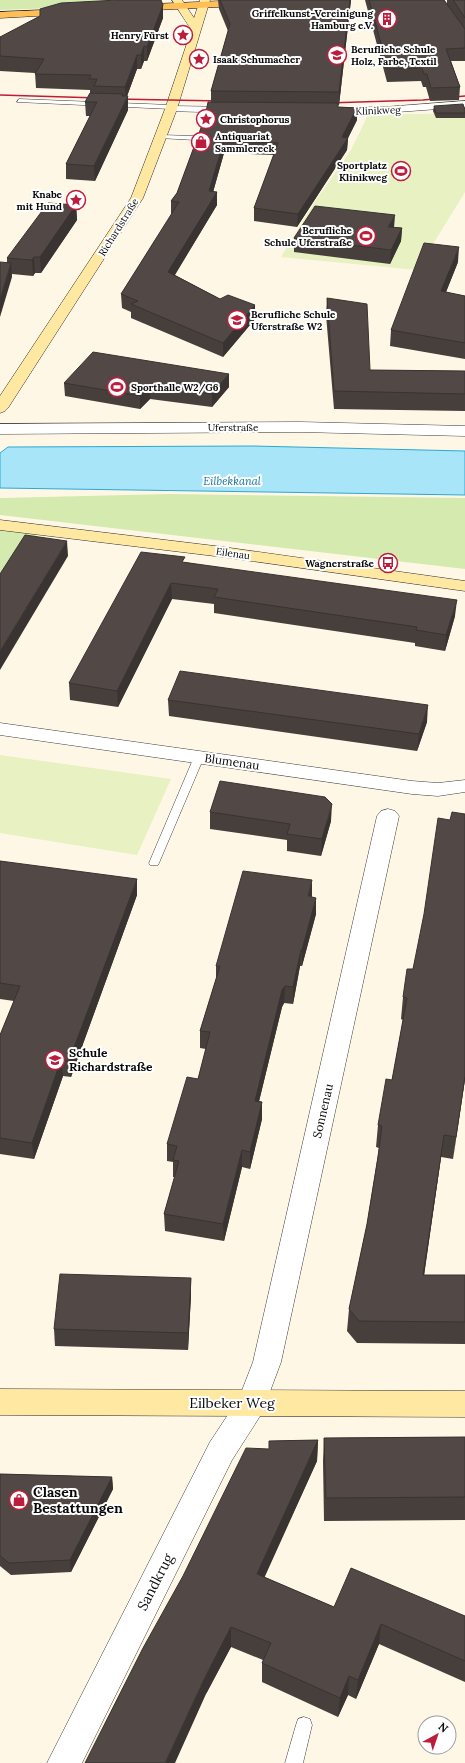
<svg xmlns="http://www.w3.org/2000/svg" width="465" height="1763" font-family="Lora,serif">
	<rect width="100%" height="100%" fill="#fff7e6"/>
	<g fill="#d5eaaf">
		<polygon points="0,0 136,0 54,8 0,10"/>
		<polygon points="169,494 465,498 465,569 0,515 0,498"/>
		<polygon points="0,527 38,532 0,592"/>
	</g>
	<g fill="#e7f1c1">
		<polygon points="465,113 465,192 417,270 281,257 314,203 351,150 368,115"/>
		<polygon points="0,755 171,779 137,855 0,833"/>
	</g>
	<polygon fill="#a8e5f9" stroke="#2da7d2" points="253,446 465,451 465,495 0,488 0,453 8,447"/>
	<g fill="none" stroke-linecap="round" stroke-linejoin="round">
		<g stroke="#3c3c3c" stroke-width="1">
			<g id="lane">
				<polygon points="19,99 171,105 174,107 171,109 17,102"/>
				<polygon points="161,135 195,136 198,138 195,140 159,138 158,137"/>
				<polygon points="199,754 204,757 159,863 158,865 150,865 149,863 194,757"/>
				<polygon points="304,1717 310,1719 312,1725 303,1763 285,1763 296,1725 298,1719"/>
			</g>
		</g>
		<g stroke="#3c3c3c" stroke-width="1">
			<g id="street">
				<polygon points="465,101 465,107 384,113 328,114 322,111 328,108 384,107"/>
				<polygon points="171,106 236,107 242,110 236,113 167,111 165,109 167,107"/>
				<polygon points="300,422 465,426 465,436 300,432 0,434 0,424"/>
				<polygon points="0,723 412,781 438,783 465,780 465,792 438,796 412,794 0,735"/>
				<polygon points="388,809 395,811 399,816 281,1362 262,1413 232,1460 82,1763 47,1763 210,1442 239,1398 253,1362 377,816 381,811"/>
			</g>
		</g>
		<g stroke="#2b2b2b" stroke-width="1">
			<g id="secondary">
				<polygon points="172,0 182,0 194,18 200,0 210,0 177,109 143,198 8,408 5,411 0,413 0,396 131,198 165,109 189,37 190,28"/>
				<polygon points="0,520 223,547 465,581 465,591 223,557 0,530"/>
				<polygon points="0,1389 465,1391 465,1417 0,1415"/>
			</g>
		</g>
		<g stroke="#1a1a1a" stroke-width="1">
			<g id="primary">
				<polygon points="242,0 311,0 306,3 133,11 128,8 133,5"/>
				<polygon points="69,9 74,12 73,14 0,18 0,12"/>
			</g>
		</g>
		<use href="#lane" fill="#fff" fill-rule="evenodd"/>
		<use href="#street" fill="#fff" fill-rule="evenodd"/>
		<use href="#secondary" fill="#ffe8a1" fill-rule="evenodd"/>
		<use href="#primary" fill="#ffbf56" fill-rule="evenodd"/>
		<g stroke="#bd1d3b" stroke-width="1.5">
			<polyline points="0,95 99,98"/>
			<polyline points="117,99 221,101"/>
			<polyline points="327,103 423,100 465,96"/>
		</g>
	</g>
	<g fill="#473f3c">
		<polygon points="218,0 351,0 339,105 338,105 338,107 357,108 357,120 348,138 347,150 297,227 254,221 254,208 274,155 224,153 213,192 217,192 217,205 175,275 220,299 255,305 255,319 223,357 131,318 131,312 122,308 121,294 172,214 171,214 171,201 177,193 211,102 211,91 228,31 219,9"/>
		<polygon points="365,0 444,0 447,4 447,0 465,0 465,61 451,61 460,87 459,100 430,101 426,87 423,87 421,81 387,82"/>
		<polygon points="163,5 163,18 147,61 144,61 141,69 137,69 127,96 128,110 95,181 66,179 66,164 90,116 86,116 85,102 90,94 90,90 36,88 35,73 0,71 0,37"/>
		<polygon points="434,106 465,110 465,118 436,118 433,111"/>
		<polygon points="76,205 77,220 41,273 35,273 33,276 12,274 12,277 7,263 7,258"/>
		<polygon points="394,227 402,228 401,241 390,264 294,252 294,238"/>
		<polygon points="458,262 446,292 465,296 465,359 390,346 391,330"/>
		<polygon points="327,298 370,370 465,371 465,411 334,409 326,315"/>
		<polygon points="229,374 229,387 212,407 150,399 140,409 65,396 64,383"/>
		<polygon points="185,562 455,616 445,651 415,646 415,643 214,613 214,604 172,599 118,707 70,700 69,683"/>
		<polygon points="168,700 427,722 417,751 169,716"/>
		<polygon points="210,812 331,821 321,856 287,851 287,840 210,829"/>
		<polygon points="465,814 465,1079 453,1159 441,1157 424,1275 465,1275 465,1344 357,1343 347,1331 349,1309 367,1224 379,1148 376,1147 378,1125 392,1080 403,1020 401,1019 403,997 413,969 450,820"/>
		<polygon points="0,861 137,895 71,1077 63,1076 34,1159 0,1154 0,1035 14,1001 0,999"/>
		<polygon points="312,897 316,914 302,966 300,966 293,1004 284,1003 282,1007 259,1101 262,1102 262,1119 250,1169 242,1167 224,1241 165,1231 164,1214 175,1177 173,1177 173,1162 167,1161 167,1144 198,1079 206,1049 200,1048 200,1031 216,979 216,966"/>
		<polygon points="191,1278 191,1295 188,1350 55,1346 54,1329"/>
		<polygon points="465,1437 465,1520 324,1521 323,1461 324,1438"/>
		<polygon points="318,1440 317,1461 264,1577 334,1607 465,1616 465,1682 379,1644 356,1699 348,1695 338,1717 262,1682 262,1663 263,1660 231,1647 206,1694 269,1449 269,1441"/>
		<polygon points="0,1474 112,1477 113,1489 71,1572 11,1575 0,1566"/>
	</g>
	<g fill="#393331">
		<polygon points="350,0 351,0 339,105 339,92"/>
		<polygon points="163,5 163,18 147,61 147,47"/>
		<polygon points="144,46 144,61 141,69 141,55"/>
		<polygon points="137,55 137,69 126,99 128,96 128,110 95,181 94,166 123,94 123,106 126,101 125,87"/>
		<polygon points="357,108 357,120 347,140 348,138 347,150 297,227 298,214 342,137"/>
		<polygon points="224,141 224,153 210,203 217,192 217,205 168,286 168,272 209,191"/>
		<polygon points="76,205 77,220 41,273 40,257"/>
		<polygon points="395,215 394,228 388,227"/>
		<polygon points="402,228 401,241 390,264 391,250"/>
		<polygon points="459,247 458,262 440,307 441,291"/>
		<polygon points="34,257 35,273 33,276 32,260"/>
		<polygon points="11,263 12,277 0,317 0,299"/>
		<polygon points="255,305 255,319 223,357 223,343"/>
		<polygon points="229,374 229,387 212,407 212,394"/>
		<polygon points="149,386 150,399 140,409 140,396"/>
		<polygon points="67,541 68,556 0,670 0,651"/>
		<polygon points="171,583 172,599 118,707 117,691"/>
		<polygon points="457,600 455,616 445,651 446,635"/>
		<polygon points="428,705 427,722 417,751 419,734"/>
		<polygon points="332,804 331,821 321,856 322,839"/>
		<polygon points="137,879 137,895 71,1077 69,1061"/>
		<polygon points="312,880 312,897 308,896"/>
		<polygon points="316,898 316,914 302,966 302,950"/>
		<polygon points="301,950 300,966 293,1004 293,987"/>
		<polygon points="285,986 284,1003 282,1007 255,1118 255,1101 282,990"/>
		<polygon points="61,1060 63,1076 34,1159 32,1143"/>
		<polygon points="465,1076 465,1079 453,1159 456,1137"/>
		<polygon points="262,1102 262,1119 250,1169 250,1152"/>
		<polygon points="444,1135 441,1157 421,1297 423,1275"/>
		<polygon points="242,1150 242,1167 224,1241 223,1224"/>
		<polygon points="191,1278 191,1295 188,1350 188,1333"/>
		<polygon points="318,1440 317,1461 257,1594 257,1574"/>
		<polygon points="112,1477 113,1489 71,1572 70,1560"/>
		<polygon points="381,1624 379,1644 356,1699 358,1680"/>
		<polygon points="231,1627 231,1647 206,1694 175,1763 165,1763 206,1675"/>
		<polygon points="349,1676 348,1695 338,1717 340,1698"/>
	</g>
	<g fill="#524946" stroke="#393331">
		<polygon points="118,0 161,0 163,5 147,47 144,46 141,55 137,55 125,87 94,86 97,79 89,79 91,75 35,74 44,59 0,56 0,37 40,16 40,9 61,3"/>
		<polygon points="220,0 350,0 339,92 211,91 230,24"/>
		<polygon points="369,0 444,0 465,29 465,48 446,49 460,87 431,88 427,74 424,74 422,68 388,69"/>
		<polygon points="453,0 465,0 465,18"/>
		<polygon points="90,93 123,94 122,96 128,96 94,166 66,164 97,102 85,102"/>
		<polygon points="208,102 338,103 338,107 357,108 342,137 348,138 298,214 254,208 278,143 224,141 209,191 217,192 168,272 220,299 228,295 255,305 223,343 131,304 138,301 121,294 179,202 171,201 177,193 205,117"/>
		<polygon points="463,104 465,110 465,113 436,113 434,106"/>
		<polygon points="48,203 76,205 40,257 34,257 32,260 7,258"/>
		<polygon points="315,206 395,215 388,227 402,228 391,250 294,238"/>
		<polygon points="424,243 459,247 441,291 465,296 465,343 391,330"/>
		<polygon points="0,262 11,263 0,299"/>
		<polygon points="327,298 367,304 370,370 465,371 465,394 334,391"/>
		<polygon points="93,352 229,374 212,394 149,386 140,396 64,383"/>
		<polygon points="25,535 67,541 0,651 0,574"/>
		<polygon points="141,552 185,557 182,562 457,600 446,635 416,630 417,627 214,597 218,589 171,583 117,691 69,683"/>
		<polygon points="180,671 428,705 419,734 168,700"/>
		<polygon points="220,781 325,797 332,804 322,839 287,834 290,824 210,812"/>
		<polygon points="452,812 465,814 465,1076 456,1137 444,1135 423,1275 465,1275 465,1322 359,1321 349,1309 367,1224 378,1157 382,1126 378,1125 386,1079 392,1080 407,998 403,997 407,969 413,969 424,914 438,818 450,820"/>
		<polygon points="0,861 137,879 69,1061 61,1060 32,1143 0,1138 0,1035 20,986 0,983"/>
		<polygon points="243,871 312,880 308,896 316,898 302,950 301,950 293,987 285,986 282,990 255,1101 262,1102 250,1152 242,1150 223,1224 164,1214 179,1161 173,1160 177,1146 167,1144 187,1077 198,1079 210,1032 200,1031 220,966 216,966"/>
		<polygon points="60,1274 191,1278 188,1333 54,1329"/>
		<polygon points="465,1437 465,1497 326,1498 324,1438"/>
		<polygon points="318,1440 257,1574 334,1607 351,1568 465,1616 465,1661 381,1624 358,1680 349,1676 340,1698 262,1663 271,1643 231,1627 206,1675 165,1763 85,1763 143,1648 183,1576 246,1448 269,1449 269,1441"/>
		<polygon points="0,1474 112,1477 70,1560 9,1563 0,1556"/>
	</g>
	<defs>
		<g id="building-ring" transform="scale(1)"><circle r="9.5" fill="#fff" stroke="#bd1d3b" stroke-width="1.5"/><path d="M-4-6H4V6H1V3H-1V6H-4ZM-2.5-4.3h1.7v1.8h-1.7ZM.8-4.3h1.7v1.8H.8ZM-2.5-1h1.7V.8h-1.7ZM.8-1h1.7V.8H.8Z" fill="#bd1d3b"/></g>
		<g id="sight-ring" transform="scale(1)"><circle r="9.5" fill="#fff" stroke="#bd1d3b" stroke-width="1.5"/><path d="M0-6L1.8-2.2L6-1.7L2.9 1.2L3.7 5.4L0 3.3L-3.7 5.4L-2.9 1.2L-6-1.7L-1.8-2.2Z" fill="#bd1d3b"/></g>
		<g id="school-ring" transform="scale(1)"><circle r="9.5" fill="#fff" stroke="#bd1d3b" stroke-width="1.5"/><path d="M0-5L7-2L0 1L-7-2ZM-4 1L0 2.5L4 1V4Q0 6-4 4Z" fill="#bd1d3b"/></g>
		<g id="shop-ring" transform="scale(1)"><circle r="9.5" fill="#fff" stroke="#bd1d3b" stroke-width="1.5"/><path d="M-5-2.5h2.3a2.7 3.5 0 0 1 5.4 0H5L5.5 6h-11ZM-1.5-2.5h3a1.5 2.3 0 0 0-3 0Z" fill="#bd1d3b"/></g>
		<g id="stadium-ring" transform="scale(1)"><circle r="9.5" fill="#fff" stroke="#bd1d3b" stroke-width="1.5"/><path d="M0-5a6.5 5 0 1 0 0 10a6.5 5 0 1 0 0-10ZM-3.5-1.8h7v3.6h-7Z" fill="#bd1d3b"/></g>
		<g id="bus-ring" transform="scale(1)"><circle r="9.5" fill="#fff" stroke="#bd1d3b" stroke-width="1.5"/><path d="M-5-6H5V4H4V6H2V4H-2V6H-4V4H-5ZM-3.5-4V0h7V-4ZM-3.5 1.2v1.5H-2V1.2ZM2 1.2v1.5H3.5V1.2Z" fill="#bd1d3b"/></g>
	</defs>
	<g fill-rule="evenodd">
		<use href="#building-ring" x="387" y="19"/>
		<use href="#sight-ring" x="183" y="35"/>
		<use href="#school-ring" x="337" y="55"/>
		<use href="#sight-ring" x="199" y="59"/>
		<use href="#sight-ring" x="206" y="119"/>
		<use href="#shop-ring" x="201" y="142"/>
		<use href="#stadium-ring" x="401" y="171"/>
		<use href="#sight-ring" x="76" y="200"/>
		<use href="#stadium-ring" x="366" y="236"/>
		<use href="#school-ring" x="237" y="320"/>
		<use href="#stadium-ring" x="117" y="387"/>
		<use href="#bus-ring" x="388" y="563"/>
		<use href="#school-ring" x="55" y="1060"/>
		<use href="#shop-ring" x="19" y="1500"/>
	</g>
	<g text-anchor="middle" stroke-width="4" stroke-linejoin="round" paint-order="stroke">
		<g font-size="10" font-weight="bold" fill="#090909" stroke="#fff" text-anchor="end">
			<text x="373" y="17">Griffelkunst-Vereinigung<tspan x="373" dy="12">Hamburg e.V.</tspan></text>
			<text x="169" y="39">Henry Fürst</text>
			<text x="351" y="53" text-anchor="start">Berufliche Schule<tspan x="351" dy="12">Holz, Farbe, Textil</tspan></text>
			<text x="213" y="63" text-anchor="start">Isaak Schumacher</text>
			<text x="220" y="123" text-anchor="start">Christophorus</text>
			<text x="215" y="140" text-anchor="start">Antiquariat<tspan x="215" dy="12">Sammlereck</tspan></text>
			<text x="387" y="169">Sportplatz<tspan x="387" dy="12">Klinikweg</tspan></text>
			<text x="62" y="198">Knabe<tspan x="62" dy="12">mit Hund</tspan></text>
			<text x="352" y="234">Berufliche<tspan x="352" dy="12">Schule Uferstraße</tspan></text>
			<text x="251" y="318" text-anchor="start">Berufliche Schule<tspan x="251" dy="12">Uferstraße W2</tspan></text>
			<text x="131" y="391" text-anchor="start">Sporthalle W2/G6</text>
			<text x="374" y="567">Wagnerstraße</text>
		</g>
		<g font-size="10" fill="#090909" stroke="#fff">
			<text transform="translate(378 110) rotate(-2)" y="4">Klinikweg</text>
			<text transform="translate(118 227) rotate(-58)" y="4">Richardstraße</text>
			<text x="233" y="431">Uferstraße</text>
			<text transform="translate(233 553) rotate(8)" y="4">Eilenau</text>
		</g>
		<g font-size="11" font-style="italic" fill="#10739e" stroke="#fff">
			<text x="232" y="485">Eilbekkanal</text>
		</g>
		<g font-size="12" fill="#090909" stroke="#fff">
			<text transform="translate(232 762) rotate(8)" y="4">Blumenau</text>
			<text transform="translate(323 1111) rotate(-77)" y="4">Sonnenau</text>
		</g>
		<g font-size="12" font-weight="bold" fill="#090909" stroke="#fff" text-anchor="start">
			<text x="69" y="1057">Schule<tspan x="69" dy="14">Richardstraße</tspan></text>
		</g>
		<g font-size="14" fill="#090909" stroke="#fff">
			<text x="232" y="1408">Eilbeker Weg</text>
			<text transform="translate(155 1582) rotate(-63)" y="5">Sandkrug</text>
		</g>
		<g font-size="14" font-weight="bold" fill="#090909" stroke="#fff" text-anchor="start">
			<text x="33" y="1497">Clasen<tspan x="33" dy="16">Bestattungen</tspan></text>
		</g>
	</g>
	<g transform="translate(437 1735) rotate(40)"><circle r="19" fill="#ffffff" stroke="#9d9d9d"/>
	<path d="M0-3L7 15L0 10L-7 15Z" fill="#bd1d3b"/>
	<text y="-6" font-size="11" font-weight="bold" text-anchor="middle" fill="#090909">N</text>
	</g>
</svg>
